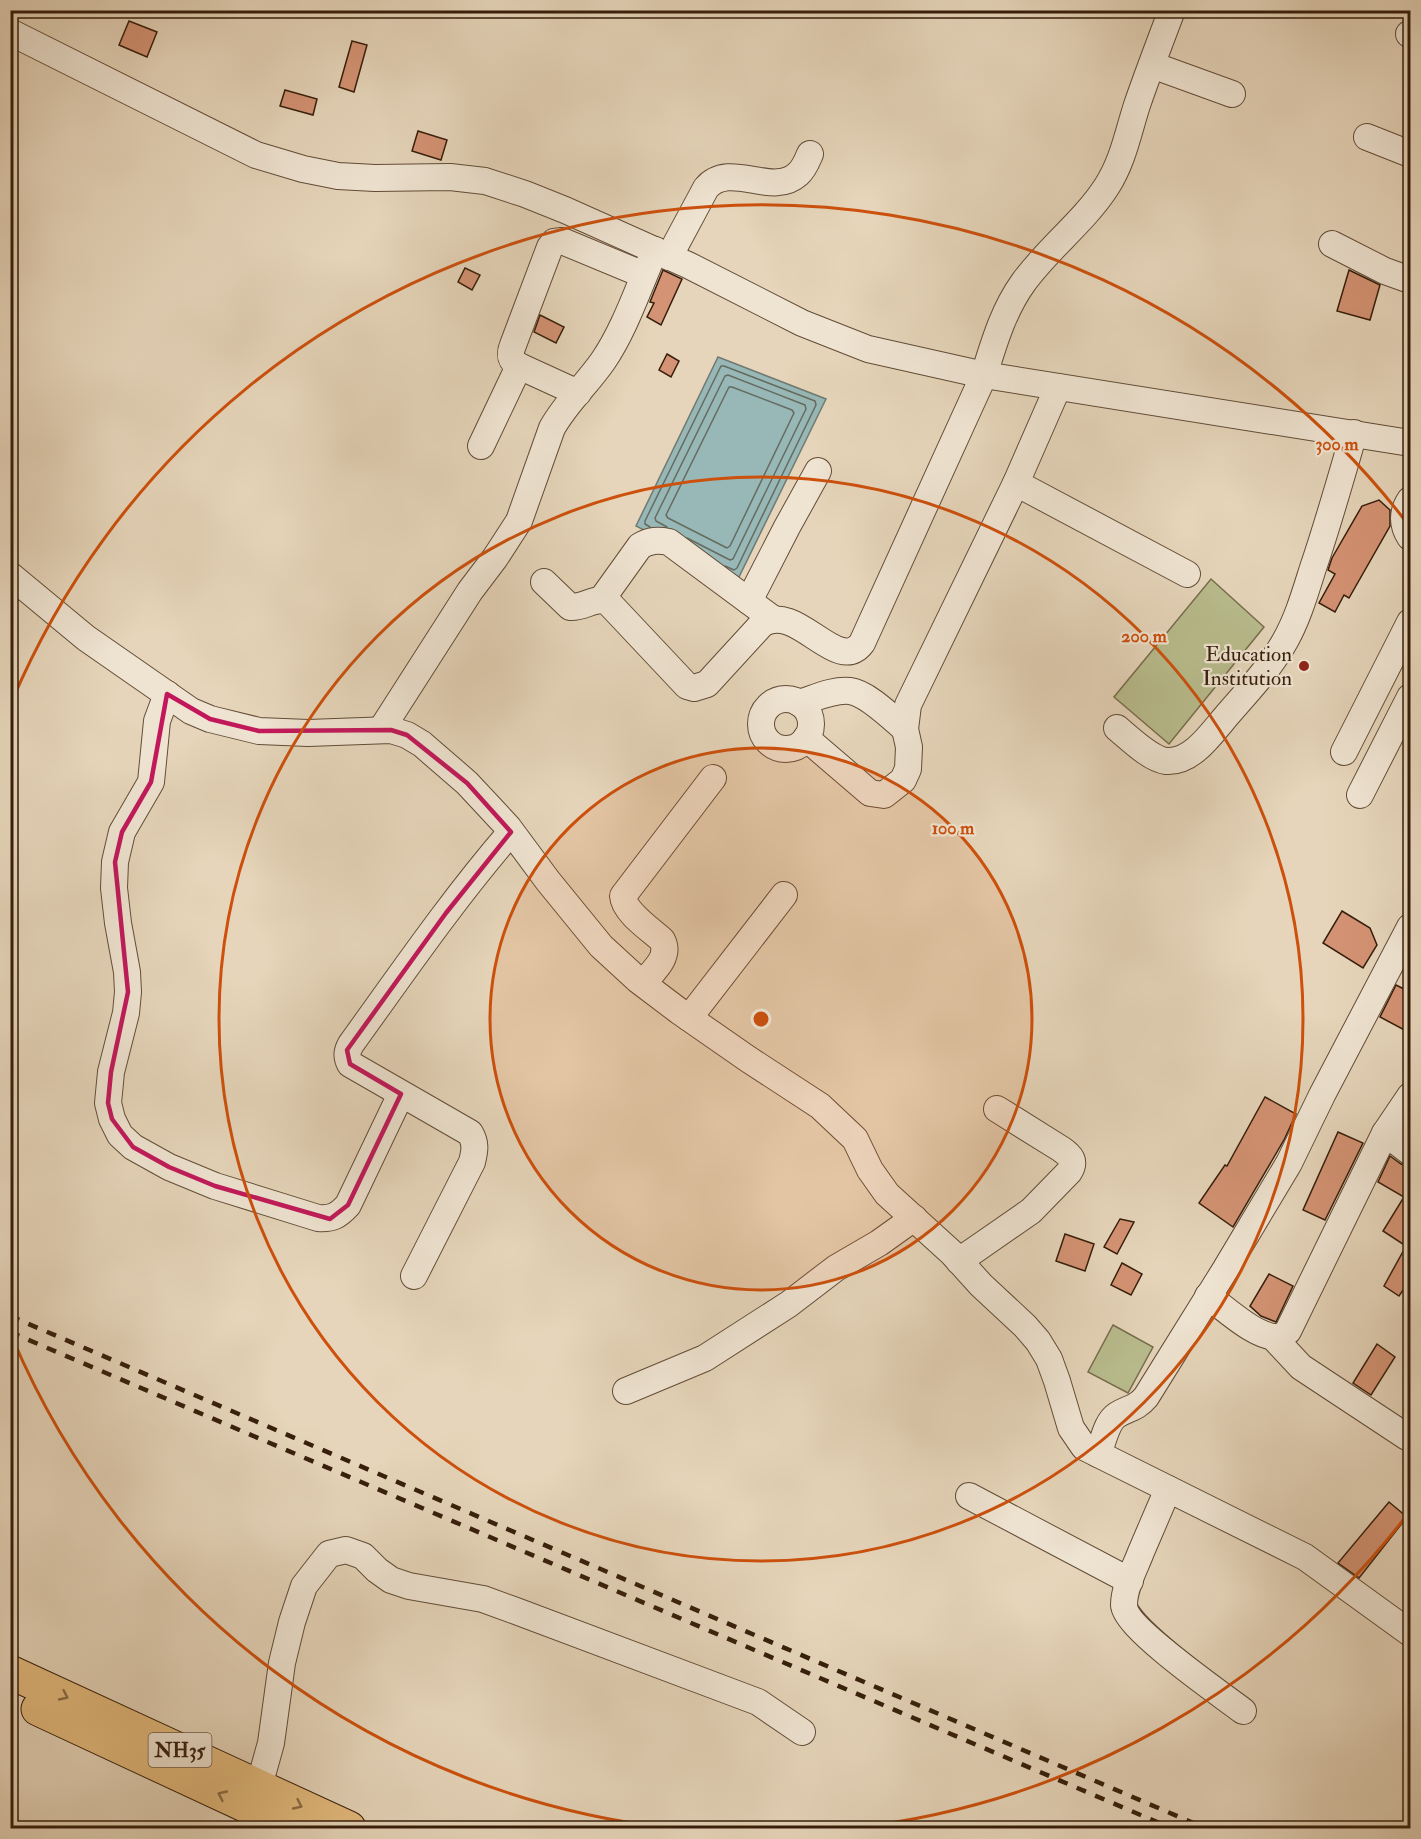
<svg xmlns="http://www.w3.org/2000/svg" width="1421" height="1839" font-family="'IM FELL Double Pica',serif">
	<rect width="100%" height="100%" fill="#e6d5ba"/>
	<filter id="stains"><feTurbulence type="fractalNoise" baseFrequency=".00333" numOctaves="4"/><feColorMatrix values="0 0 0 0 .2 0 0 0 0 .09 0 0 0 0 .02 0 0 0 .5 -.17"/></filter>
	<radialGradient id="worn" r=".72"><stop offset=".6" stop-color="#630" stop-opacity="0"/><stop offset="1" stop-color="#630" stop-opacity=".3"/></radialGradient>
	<g fill="#b8bc8d" stroke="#776d4c" stroke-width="1.5">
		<polygon points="1211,579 1264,627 1169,744 1114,697"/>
		<polygon points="1113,1325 1153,1347 1128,1393 1088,1372"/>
	</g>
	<polygon fill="#97b8b6" stroke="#707a72" stroke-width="1.5" points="718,357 826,399 738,579 636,526"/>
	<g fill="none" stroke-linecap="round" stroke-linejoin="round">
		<g stroke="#666b60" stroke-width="1.5">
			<polygon points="729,387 732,387 792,410 794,413 730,546 727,548 668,518 666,515"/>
			<polyline points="650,527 645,524 645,521 721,366 724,366 815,401 816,405 737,568 734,570 725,566"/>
			<polyline points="667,527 656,521 655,518 725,376 728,375 805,405 806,409 733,559 730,560 687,538"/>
		</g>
	</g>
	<g fill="#d49374" stroke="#361e0b" stroke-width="1.5">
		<polygon points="129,21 157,32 147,57 119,45"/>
		<polygon points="352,41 367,45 354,92 339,87"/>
		<polygon points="285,90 317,99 313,115 280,106"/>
		<polygon points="418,131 447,140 441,160 412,151"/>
		<polygon points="465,268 480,275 472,290 458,282"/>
		<polygon points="663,270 682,279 661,325 647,317 654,303 650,302"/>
		<polygon points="1349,270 1380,285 1370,320 1337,311"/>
		<polygon points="540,315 564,327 556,343 534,332"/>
		<polygon points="667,354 679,361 671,377 659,370"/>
		<polygon points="1379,500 1390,510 1390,526 1349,598 1344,595 1335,612 1319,603 1335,574 1328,570 1332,558 1362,506"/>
		<polygon points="1342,911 1370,928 1377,945 1363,968 1323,943"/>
		<polygon points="1396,985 1410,992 1410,1033 1380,1017"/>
		<polygon points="1265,1097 1296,1114 1284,1140 1233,1227 1199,1203 1225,1165 1227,1166"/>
		<polygon points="1338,1132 1363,1143 1325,1220 1303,1210"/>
		<polygon points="1390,1156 1401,1164 1410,1167 1410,1280 1399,1296 1384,1286 1406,1246 1383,1231 1404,1197 1378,1182"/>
		<polygon points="1120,1219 1134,1222 1117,1254 1104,1247"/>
		<polygon points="1065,1234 1094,1244 1085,1271 1056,1261"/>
		<polygon points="1122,1263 1142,1274 1131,1295 1111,1285"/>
		<polygon points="1269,1274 1293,1286 1276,1322 1261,1316 1250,1306"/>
		<polygon points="1377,1344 1395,1357 1371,1395 1353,1383"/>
		<polygon points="1389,1502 1407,1517 1359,1578 1338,1563"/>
	</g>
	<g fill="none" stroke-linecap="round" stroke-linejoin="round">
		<g stroke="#624c37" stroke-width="28">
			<g id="minor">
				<polyline points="10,32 256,155 303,169 338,176 375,178 450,177 485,181 525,194 565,210 688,265 802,323 868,349 984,375 1410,443"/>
				<polyline points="1409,34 1410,34"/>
				<polyline points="1152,65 1232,94"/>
				<polyline points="1367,137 1410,154"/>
				<polyline points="1332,244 1385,271 1410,280"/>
				<path d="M 669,257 L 706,188 C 730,160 772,198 798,174 C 804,169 807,161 810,154"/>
				<path d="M 578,393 L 519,366 C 510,360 509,355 513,345 L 550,247 L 554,242 L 562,241 L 644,275"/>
				<polyline points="481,446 519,366"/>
				<polyline points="1016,483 1187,574"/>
				<path d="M 1410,500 C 1402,512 1402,525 1410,537"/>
				<polyline points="10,575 86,638 191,711 210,719 259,731 308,733 391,730 407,735 422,744 467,783 508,827 548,881 601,946 638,980 679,1011 748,1059 820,1106 855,1139 870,1170 887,1194 953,1254 981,1285 1025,1326 1038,1341 1049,1359 1057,1381 1071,1428 1084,1447 1305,1557 1410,1633"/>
				<path d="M 544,582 L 570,607 C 584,608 594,597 607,601 L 687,686 L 694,688 L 707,684 L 762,624 C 797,601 837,676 862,643 L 984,375 C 994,343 1003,311 1023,283 C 1048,248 1084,222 1107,186 C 1123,161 1128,133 1137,105 C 1148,73 1160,42 1172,10"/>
				<path d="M 602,599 L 640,546 C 650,540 658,540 669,542 L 773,619"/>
				<polyline points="749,601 787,527 818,471"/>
				<path d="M 167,694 L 157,721 L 151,782 L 122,832 L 115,862 L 114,888 L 118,923 L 127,972 L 128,992 L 126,1013 L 111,1072 L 108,1103 L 112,1119 L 120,1135 L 133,1147 L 169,1167 L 215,1186 L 318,1218 C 332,1219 338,1216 348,1205 L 401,1094"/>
				<circle cx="786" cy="724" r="25"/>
				<path d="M 799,703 C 815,698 834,689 850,691 C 867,693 892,718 905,729"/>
				<path d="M 1117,728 C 1129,738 1150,759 1166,761 C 1190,763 1209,737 1223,720 C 1244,695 1269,670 1285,641 C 1298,618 1305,593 1313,568 C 1328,524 1341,478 1354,433"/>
				<path d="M 381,730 L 470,591 L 495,558 L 519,521 L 552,428 C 566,403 587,384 603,361 C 625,329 639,286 655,250"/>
				<polyline points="806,738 870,793 884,795 903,780 908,769 909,747 905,729 908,705 1016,483 1058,387"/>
				<polyline points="1344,752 1410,622"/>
				<polyline points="1360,795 1410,697"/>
				<path d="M 643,983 C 653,971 671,957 662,940 C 650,929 624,912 623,896 L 713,778"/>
				<polyline points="689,1018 784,895"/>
				<polyline points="1385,1133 1410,1152"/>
				<path d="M 959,1261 L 1031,1211 L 1069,1172 C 1076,1161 1071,1156 1061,1149 L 997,1109"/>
				<path d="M 414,1276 L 472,1162 C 475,1150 476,1143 470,1133 L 350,1064 C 346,1056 347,1051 351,1044 C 403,972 453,899 511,832"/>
				<path d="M 1208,1296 C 1226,1309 1258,1340 1281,1337 L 1288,1331 L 1385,1133 L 1410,1096"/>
				<polyline points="1274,1338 1301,1367 1407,1437"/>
				<polyline points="626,1391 705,1358 789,1304 836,1268 879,1243 914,1218"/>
				<path d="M 1098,1454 C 1103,1443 1106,1422 1117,1415 C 1128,1408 1136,1409 1146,1397 L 1225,1270 L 1289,1163 L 1322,1095 L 1410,927"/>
				<path d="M 1168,1489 C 1159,1510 1150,1531 1141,1552 C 1135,1568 1124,1587 1124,1605 C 1125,1628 1222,1695 1243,1711"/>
				<polyline points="969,1496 1130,1581"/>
				<polyline points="259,1786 271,1743 282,1663 292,1622 304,1586 329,1554 346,1550 363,1556 377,1570 391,1580 409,1586 483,1599 516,1611 758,1702 802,1732"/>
			</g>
		</g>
		<g stroke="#361e0b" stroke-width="35">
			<g id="highway">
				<polyline points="10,1672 349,1828"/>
				<polyline points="38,1709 294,1828"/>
			</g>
		</g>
		<use href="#minor" stroke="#efe4d2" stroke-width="26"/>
		<use href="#highway" stroke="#e3ba7d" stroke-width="33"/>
		<g stroke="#361e0b" stroke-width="4.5" stroke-dasharray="10 10" stroke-linecap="butt">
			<polyline points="10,1316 1205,1828"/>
			<polyline points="10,1332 1171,1828"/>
		</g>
	</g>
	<defs><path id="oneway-chevron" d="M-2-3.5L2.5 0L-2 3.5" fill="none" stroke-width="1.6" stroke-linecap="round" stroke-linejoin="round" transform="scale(1.5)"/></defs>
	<g stroke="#8c6c44">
		<use href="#oneway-chevron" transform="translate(64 1696) rotate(25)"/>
		<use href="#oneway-chevron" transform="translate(222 1795) rotate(-155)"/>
		<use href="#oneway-chevron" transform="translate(298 1805) rotate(25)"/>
	</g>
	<path fill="none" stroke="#c2185b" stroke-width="4.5" stroke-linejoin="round" d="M 167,694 L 210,719 L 259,731 L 391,730 L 407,735 L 467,783 L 511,832 L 446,913 L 347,1050 L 350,1064 L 401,1094 L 348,1205 L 330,1219 L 215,1186 L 169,1167 L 133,1147 L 112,1119 L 108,1103 L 111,1072 L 128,992 L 115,862 L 122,832 L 151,782 Z"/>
	<circle cx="761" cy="1019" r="271" fill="#cd500c" fill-opacity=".12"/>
	<g fill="none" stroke="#cd500c" stroke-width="3">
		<circle cx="761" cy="1019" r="271"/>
		<circle cx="761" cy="1019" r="542"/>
		<path d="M1407 1515A814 814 0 0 1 853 1828M669 1828A814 814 0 0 1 12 1337M12 701A814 814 0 0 1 1407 523"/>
	</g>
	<circle fill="#8f2418" stroke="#efe4d2" stroke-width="2" cx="1304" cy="666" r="6"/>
	<g text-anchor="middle" stroke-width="4.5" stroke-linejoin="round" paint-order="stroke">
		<rect fill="#efe4d2" stroke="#6e5947" stroke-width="1.5" x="148.5" y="1733" width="63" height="34" rx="4.5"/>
		<g font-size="20" font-weight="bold" fill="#361e0b">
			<text x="180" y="1757">NH35</text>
		</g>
		<g font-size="21" fill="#361e0b" stroke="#efe4d2" text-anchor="end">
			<text x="1292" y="661">Education<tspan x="1292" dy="24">Institution</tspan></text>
		</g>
	</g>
	<circle cx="761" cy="1019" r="9" fill="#cd500c" stroke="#efe4d2" stroke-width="3"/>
	<g font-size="18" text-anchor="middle" font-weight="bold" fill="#cd500c" stroke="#efe4d2" stroke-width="4.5" stroke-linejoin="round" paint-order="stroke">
		<text x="1337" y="450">300 m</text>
		<text x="1144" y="642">200 m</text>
		<text x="953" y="834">100 m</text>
	</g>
	<rect width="1421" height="1839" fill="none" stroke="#e6d5ba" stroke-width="36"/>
	<rect x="12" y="12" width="1397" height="1815" fill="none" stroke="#361e0b" stroke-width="3"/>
	<rect x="18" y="18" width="1385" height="1803" fill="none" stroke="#361e0b" stroke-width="1.5"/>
	<rect width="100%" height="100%" filter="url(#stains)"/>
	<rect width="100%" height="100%" fill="url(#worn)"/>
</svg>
